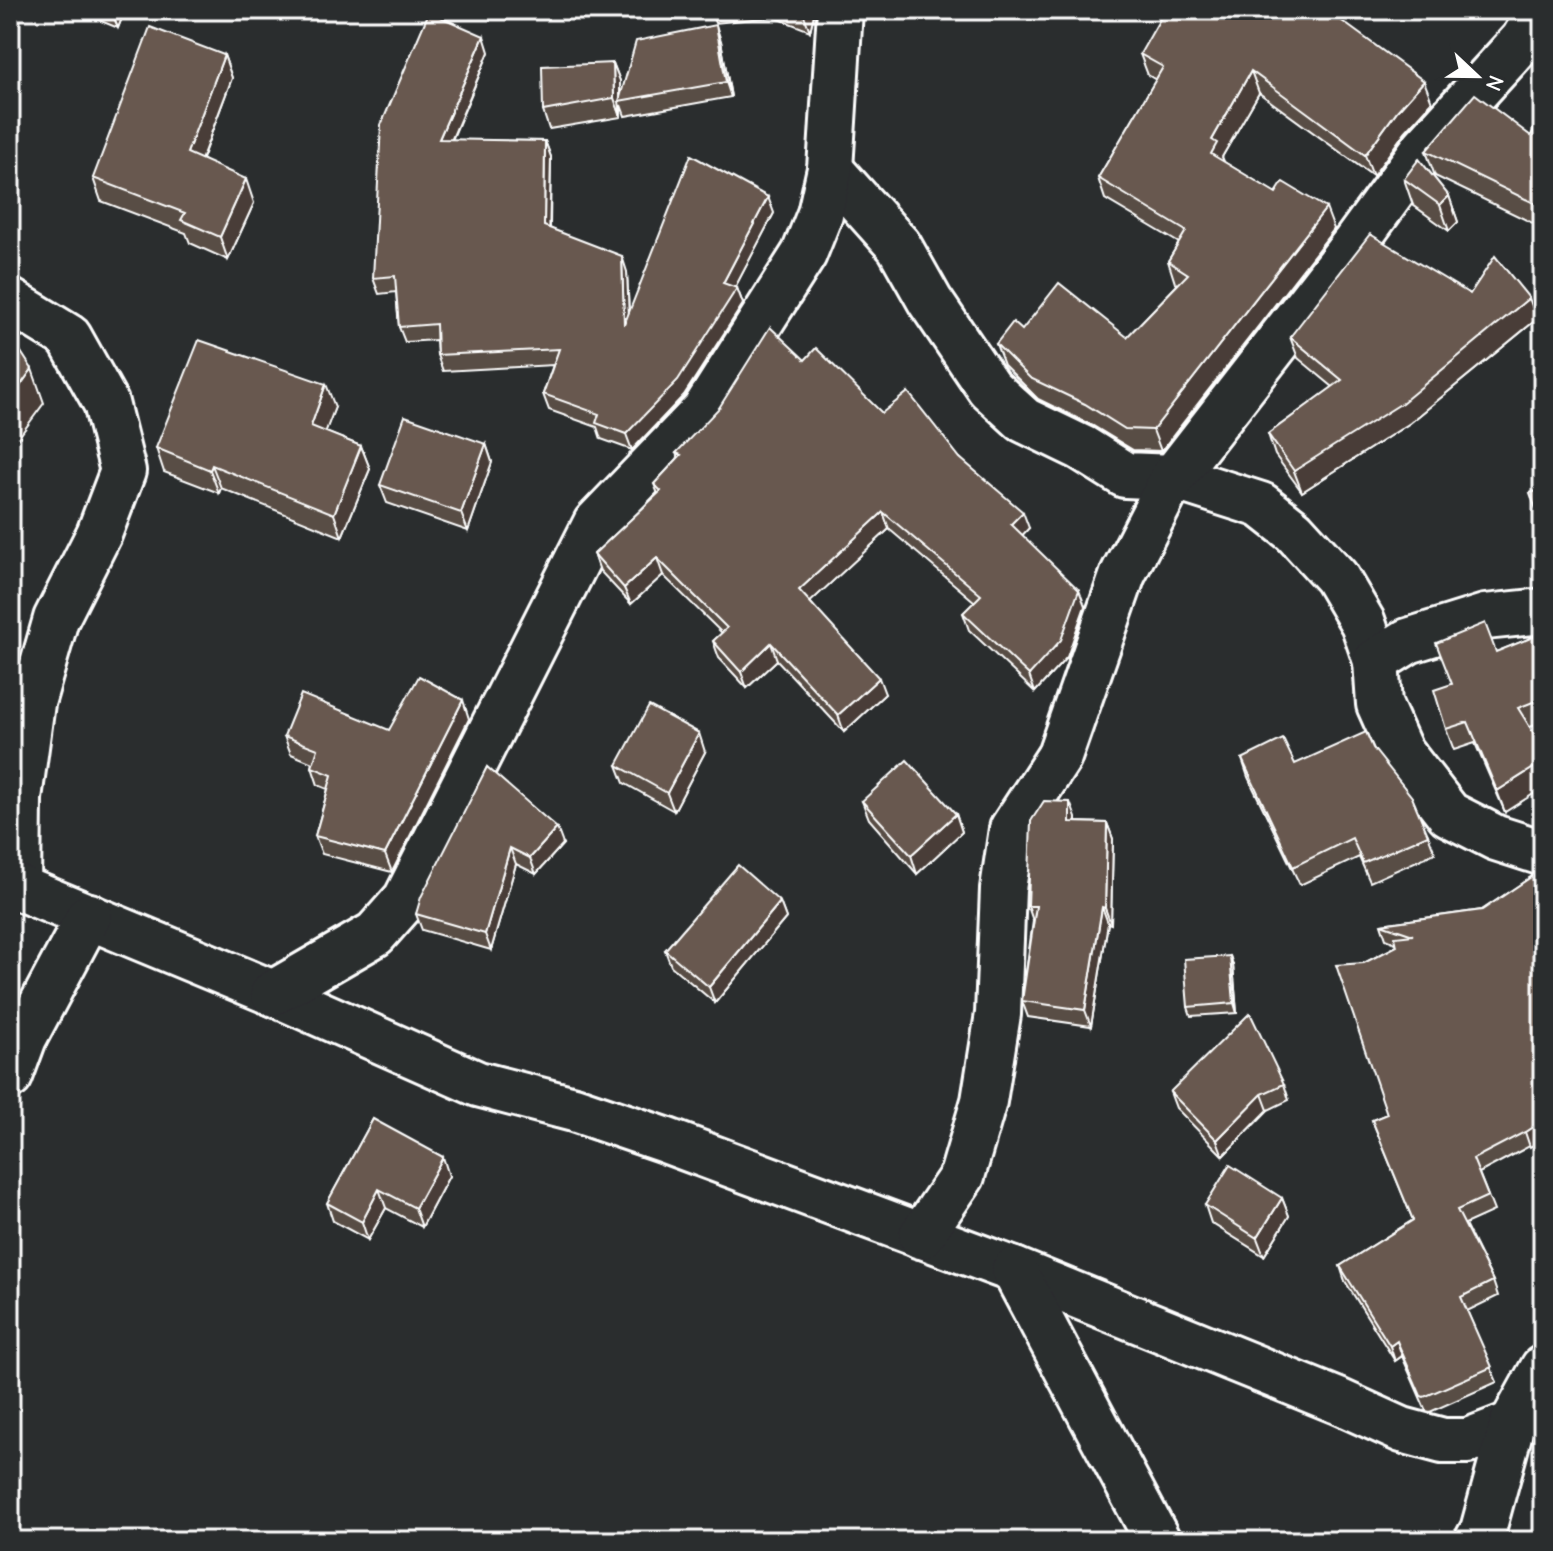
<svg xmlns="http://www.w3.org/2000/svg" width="1553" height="1551" font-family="'Comic Neue',sans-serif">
	<rect width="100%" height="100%" fill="#2a2d2e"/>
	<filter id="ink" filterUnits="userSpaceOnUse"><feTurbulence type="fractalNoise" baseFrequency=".0125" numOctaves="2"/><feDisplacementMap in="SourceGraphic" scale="16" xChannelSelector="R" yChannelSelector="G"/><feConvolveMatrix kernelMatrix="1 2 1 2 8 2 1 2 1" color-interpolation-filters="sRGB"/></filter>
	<g filter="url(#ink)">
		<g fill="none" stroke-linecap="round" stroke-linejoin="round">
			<g stroke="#fff" stroke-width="50">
				<g id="minor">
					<polyline points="830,169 899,246 930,301 989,388 1024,420 1082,448 1125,475 1173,477 1261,505 1294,531 1336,577 1363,623 1376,661"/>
					<polyline points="10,301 69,337 106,403 123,471 99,534 56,619 32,703 19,798 18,888"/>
					<polyline points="1543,611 1485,617 1408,641 1376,661 1379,704 1400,751 1449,814 1496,838 1543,853"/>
					<polyline points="10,884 273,993 478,1084 574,1109 662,1139 1014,1270 1338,1401 1402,1430 1443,1441 1468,1441 1512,1424"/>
					<polyline points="273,993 375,934 406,899 596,523 704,411 804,254 820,214 830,169 840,10"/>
					<polyline points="10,1076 24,1038 89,916"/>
					<polyline points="921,1236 962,1176 984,1101 998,1014 1003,889 1012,829 1059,757 1123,574 1173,477 1355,243 1425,147 1523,40 1541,10"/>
					<polyline points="1014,1270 1158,1541"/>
					<polyline points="1477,1541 1483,1530 1512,1424 1543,1368"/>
				</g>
			</g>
			<use href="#minor" stroke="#2a2d2e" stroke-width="44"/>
		</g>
		<g fill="#594d44" stroke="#fff" stroke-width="2">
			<polygon points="74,10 125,10 118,28"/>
			<polygon points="710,10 815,10 810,31 774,17 715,23"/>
			<polygon points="721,41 731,97 625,116 621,105 621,117 549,129 543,111 613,63 620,81 620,97"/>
			<polygon points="489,52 452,140 545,141 551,157 550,228 627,272 629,313 774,213 735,287 737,288 743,304 684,395 632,450 601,439 597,427 549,410 543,394 553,365 443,371 437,355 436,340 405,342 399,327 396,292 379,294 373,278"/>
			<polygon points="1140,54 1432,102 1405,132 1373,176 1259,93 1222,157 1224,162 1334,229 1161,451 1133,450 1093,426 1038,399 1004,365 996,344 1022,330 1127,337 1178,284 1175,283 1168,261 1179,243 1105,199 1098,178 1156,80 1148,75"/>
			<polygon points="224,55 232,78 202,159 254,203 228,260 190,243 186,233 101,201 93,178"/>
			<polygon points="1543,111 1543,228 1435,176 1426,151 1531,136"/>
			<polygon points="1404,179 1449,196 1458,222 1449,231 1413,205"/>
			<polygon points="1470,294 1537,319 1410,423 1302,492 1275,455 1268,434 1333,387 1298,358 1290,337"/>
			<polygon points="805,360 882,413 960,458 1029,528 1022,535 1085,606 1067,657 1035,692 969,630 963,613 975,602 889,529 810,602 885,694 844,732 777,660 747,688 719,658 713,641 722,633 663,575 631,604 600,571 594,554 658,494 654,484 678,458 676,453"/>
			<polygon points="335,407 325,432 361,446 370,469 342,537 221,488 219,493 164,472 156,448"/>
			<polygon points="486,444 492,462 468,531 387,503 380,485"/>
			<polygon points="1543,633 1543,722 1530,727 1505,812 1475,743 1454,750 1446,729 1451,684 1496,652"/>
			<polygon points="469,719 392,872 322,854 315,836 328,789 318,785 312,767 313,763 291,754 284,736 389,730"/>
			<polygon points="1373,748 1428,835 1435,853 1370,882 1359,857 1300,885 1248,777 1242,759 1295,764"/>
			<polygon points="705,752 674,811 624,783 617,765"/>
			<polygon points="487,767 563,844 536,874 516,864 491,950 422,930 416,914"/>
			<polygon points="862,801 956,814 962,832 917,874 869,819"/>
			<polygon points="1076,818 1076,822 1107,823 1113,839 1111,924 1108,923 1091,1026 1028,1017 1022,1001 1033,921 1028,906"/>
			<polygon points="1543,869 1543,1139 1479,1173 1494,1211 1465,1224 1493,1281 1498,1296 1467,1311 1497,1382 1430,1412 1426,1411 1402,1356 1395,1361 1345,1281 1340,1266 1413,1220 1372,1120 1387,1114 1364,963 1397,946 1396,943 1386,939 1381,924 1482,910"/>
			<polygon points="780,902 786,918 715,1003 671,966 665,950"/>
			<polygon points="1230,956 1233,965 1237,1013 1191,1016 1188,1007"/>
			<polygon points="1284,1084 1289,1100 1268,1110 1223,1156 1176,1108 1170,1092"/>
			<polygon points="373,1119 449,1176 422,1227 386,1208 368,1240 333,1221 327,1203"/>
			<polygon points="1282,1198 1289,1216 1264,1256 1211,1223 1205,1205"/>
		</g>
		<g fill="#483e37" stroke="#fff" stroke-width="2">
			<polygon points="111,10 125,10 118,28"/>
			<polygon points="802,10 815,10 810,31"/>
			<polygon points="716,25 721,41 731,97 726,82"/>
			<polygon points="484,36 489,52 445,155 439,139"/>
			<polygon points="224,55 232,78 195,176 187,153"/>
			<polygon points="613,63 620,81 620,101 619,101 621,117 614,98"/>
			<polygon points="1251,71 1259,93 1222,157 1225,164 1211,154 1212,140"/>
			<polygon points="1424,81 1432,102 1405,132 1373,176 1365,155 1397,111"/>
			<polygon points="545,141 551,157 549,241 544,226"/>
			<polygon points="246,179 254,203 228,260 220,237"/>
			<polygon points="1449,196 1458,222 1449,231 1440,205"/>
			<polygon points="768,197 774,213 729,299 723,283"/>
			<polygon points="1326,208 1334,229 1161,451 1153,430"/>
			<polygon points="622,256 627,272 630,341 624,325"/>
			<polygon points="737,288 743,304 684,395 632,450 626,434"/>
			<polygon points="1529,298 1537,319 1410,423 1302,492 1294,471"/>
			<polygon points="32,369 44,403 10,449 10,400"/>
			<polygon points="326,384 335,407 319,449 311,426"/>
			<polygon points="486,444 492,462 468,531 461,513"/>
			<polygon points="361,446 370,469 342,537 334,514"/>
			<polygon points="212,465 221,488 219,493 210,470"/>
			<polygon points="883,512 889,529 805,607 799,590"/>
			<polygon points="1023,512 1029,528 1017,541 1011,524"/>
			<polygon points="657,558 663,575 631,604 624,588"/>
			<polygon points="1079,590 1085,606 1067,657 1035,692 1029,675"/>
			<polygon points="771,643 777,660 747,688 741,672"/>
			<polygon points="879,678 885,694 844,732 838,715"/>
			<polygon points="463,700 469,719 392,872 385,854"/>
			<polygon points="699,733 705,752 674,811 667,793"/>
			<polygon points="1543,762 1543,788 1505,812 1497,791"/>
			<polygon points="1070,802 1076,818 1075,838 1070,822"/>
			<polygon points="956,814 962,832 917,874 911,855"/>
			<polygon points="1107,823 1113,839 1111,924 1105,908"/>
			<polygon points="557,828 563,844 536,874 530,858"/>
			<polygon points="510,848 516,864 491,950 485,934"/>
			<polygon points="780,902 786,918 715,1003 709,987"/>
			<polygon points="1102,907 1108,923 1091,1026 1085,1010"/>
			<polygon points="1230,956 1233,965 1237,1013 1234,1003"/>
			<polygon points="1262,1094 1268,1110 1223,1156 1217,1140"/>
			<polygon points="1543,1120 1543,1139 1530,1147 1525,1132"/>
			<polygon points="443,1157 449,1176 422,1227 415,1208"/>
			<polygon points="379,1189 386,1208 368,1240 362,1222"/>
			<polygon points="1282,1198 1289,1216 1264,1256 1257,1238"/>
			<polygon points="1397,1341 1402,1356 1395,1361 1390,1346"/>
		</g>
		<g fill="#67594f" stroke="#fff" stroke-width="2">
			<polygon points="1165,10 1324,10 1342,21 1424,81 1397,111 1365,155 1251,71 1212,140 1217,143 1211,154 1276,193 1283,182 1326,208 1153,430 1125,429 1085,404 1030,378 996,344 1013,322 1022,330 1059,283 1127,337 1188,274 1168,261 1186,231 1098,178 1163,67 1140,54"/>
			<polygon points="429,12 484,36 439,139 545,141 544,226 622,256 624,325 691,155 768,197 723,283 737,288 678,380 626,434 596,423 599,414 543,394 559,349 437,355 436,324 399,327 395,276 373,278 381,125"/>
			<polygon points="716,25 726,82 619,101 636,41"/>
			<polygon points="150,27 224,55 187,153 246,179 220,237 181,220 185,213 93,178"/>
			<polygon points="613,63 614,98 543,111 542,66"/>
			<polygon points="1475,94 1531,136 1543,111 1543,200 1540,206 1426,151"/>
			<polygon points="1419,159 1449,196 1440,205 1404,179"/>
			<polygon points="1370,234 1470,294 1495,256 1529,298 1402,403 1294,471 1268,434 1342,380 1290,337"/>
			<polygon points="770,327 805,360 816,348 882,413 908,392 960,458 1023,512 1011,524 1079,590 1061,640 1029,675 963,613 981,595 883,512 799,590 879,678 838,715 771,643 741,672 713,641 727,628 657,558 624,588 594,554 661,491 654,484 681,455 676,453 719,408"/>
			<polygon points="10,335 32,369 10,400"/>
			<polygon points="199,340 326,384 311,426 361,446 334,514 212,465 210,470 156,448"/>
			<polygon points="405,416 486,444 461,513 380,485"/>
			<polygon points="1543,489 1543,528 1530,493"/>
			<polygon points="1485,623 1496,652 1543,633 1543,698 1518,708 1543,748 1543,762 1497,791 1468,722 1446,729 1434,690 1452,684 1436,643"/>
			<polygon points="419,676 463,700 385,854 315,836 332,775 312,767 318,749 284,736 301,694 389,730"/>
			<polygon points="649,706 699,733 667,793 617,765"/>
			<polygon points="1366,732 1373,748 1412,797 1428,835 1363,863 1352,838 1293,867 1242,759 1283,739 1295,764"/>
			<polygon points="907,760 956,814 911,855 862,801"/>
			<polygon points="487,767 557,828 530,858 510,848 485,934 416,914 421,897"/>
			<polygon points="1044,801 1070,802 1070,822 1107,823 1105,908 1102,907 1085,1010 1022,1001 1036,906 1028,906 1031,821"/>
			<polygon points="738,865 780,902 709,987 665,950"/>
			<polygon points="1543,869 1543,1120 1525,1132 1473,1159 1488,1196 1457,1210 1493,1281 1461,1297 1492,1367 1424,1397 1421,1396 1397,1341 1390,1346 1340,1266 1413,1220 1372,1120 1387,1114 1336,965 1364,963 1397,946 1395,937 1413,935 1381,924 1482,910"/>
			<polygon points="1230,956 1234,1003 1188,1007 1184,959"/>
			<polygon points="1250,1013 1284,1084 1262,1094 1217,1140 1170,1092"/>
			<polygon points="373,1119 443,1157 415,1208 379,1189 362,1222 327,1203"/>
			<polygon points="1230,1165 1282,1198 1257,1238 1205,1205"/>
		</g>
	</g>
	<rect width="1553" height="1551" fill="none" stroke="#2a2d2e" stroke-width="40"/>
	<rect x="20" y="20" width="1513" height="1511" fill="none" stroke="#fff" stroke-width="3" filter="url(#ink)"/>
	<g transform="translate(1477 76) rotate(112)" stroke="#2a2d2e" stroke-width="6" paint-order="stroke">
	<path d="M0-6L14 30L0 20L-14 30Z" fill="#ffffff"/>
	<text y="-12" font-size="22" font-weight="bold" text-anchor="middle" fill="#ffffff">N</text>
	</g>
</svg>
